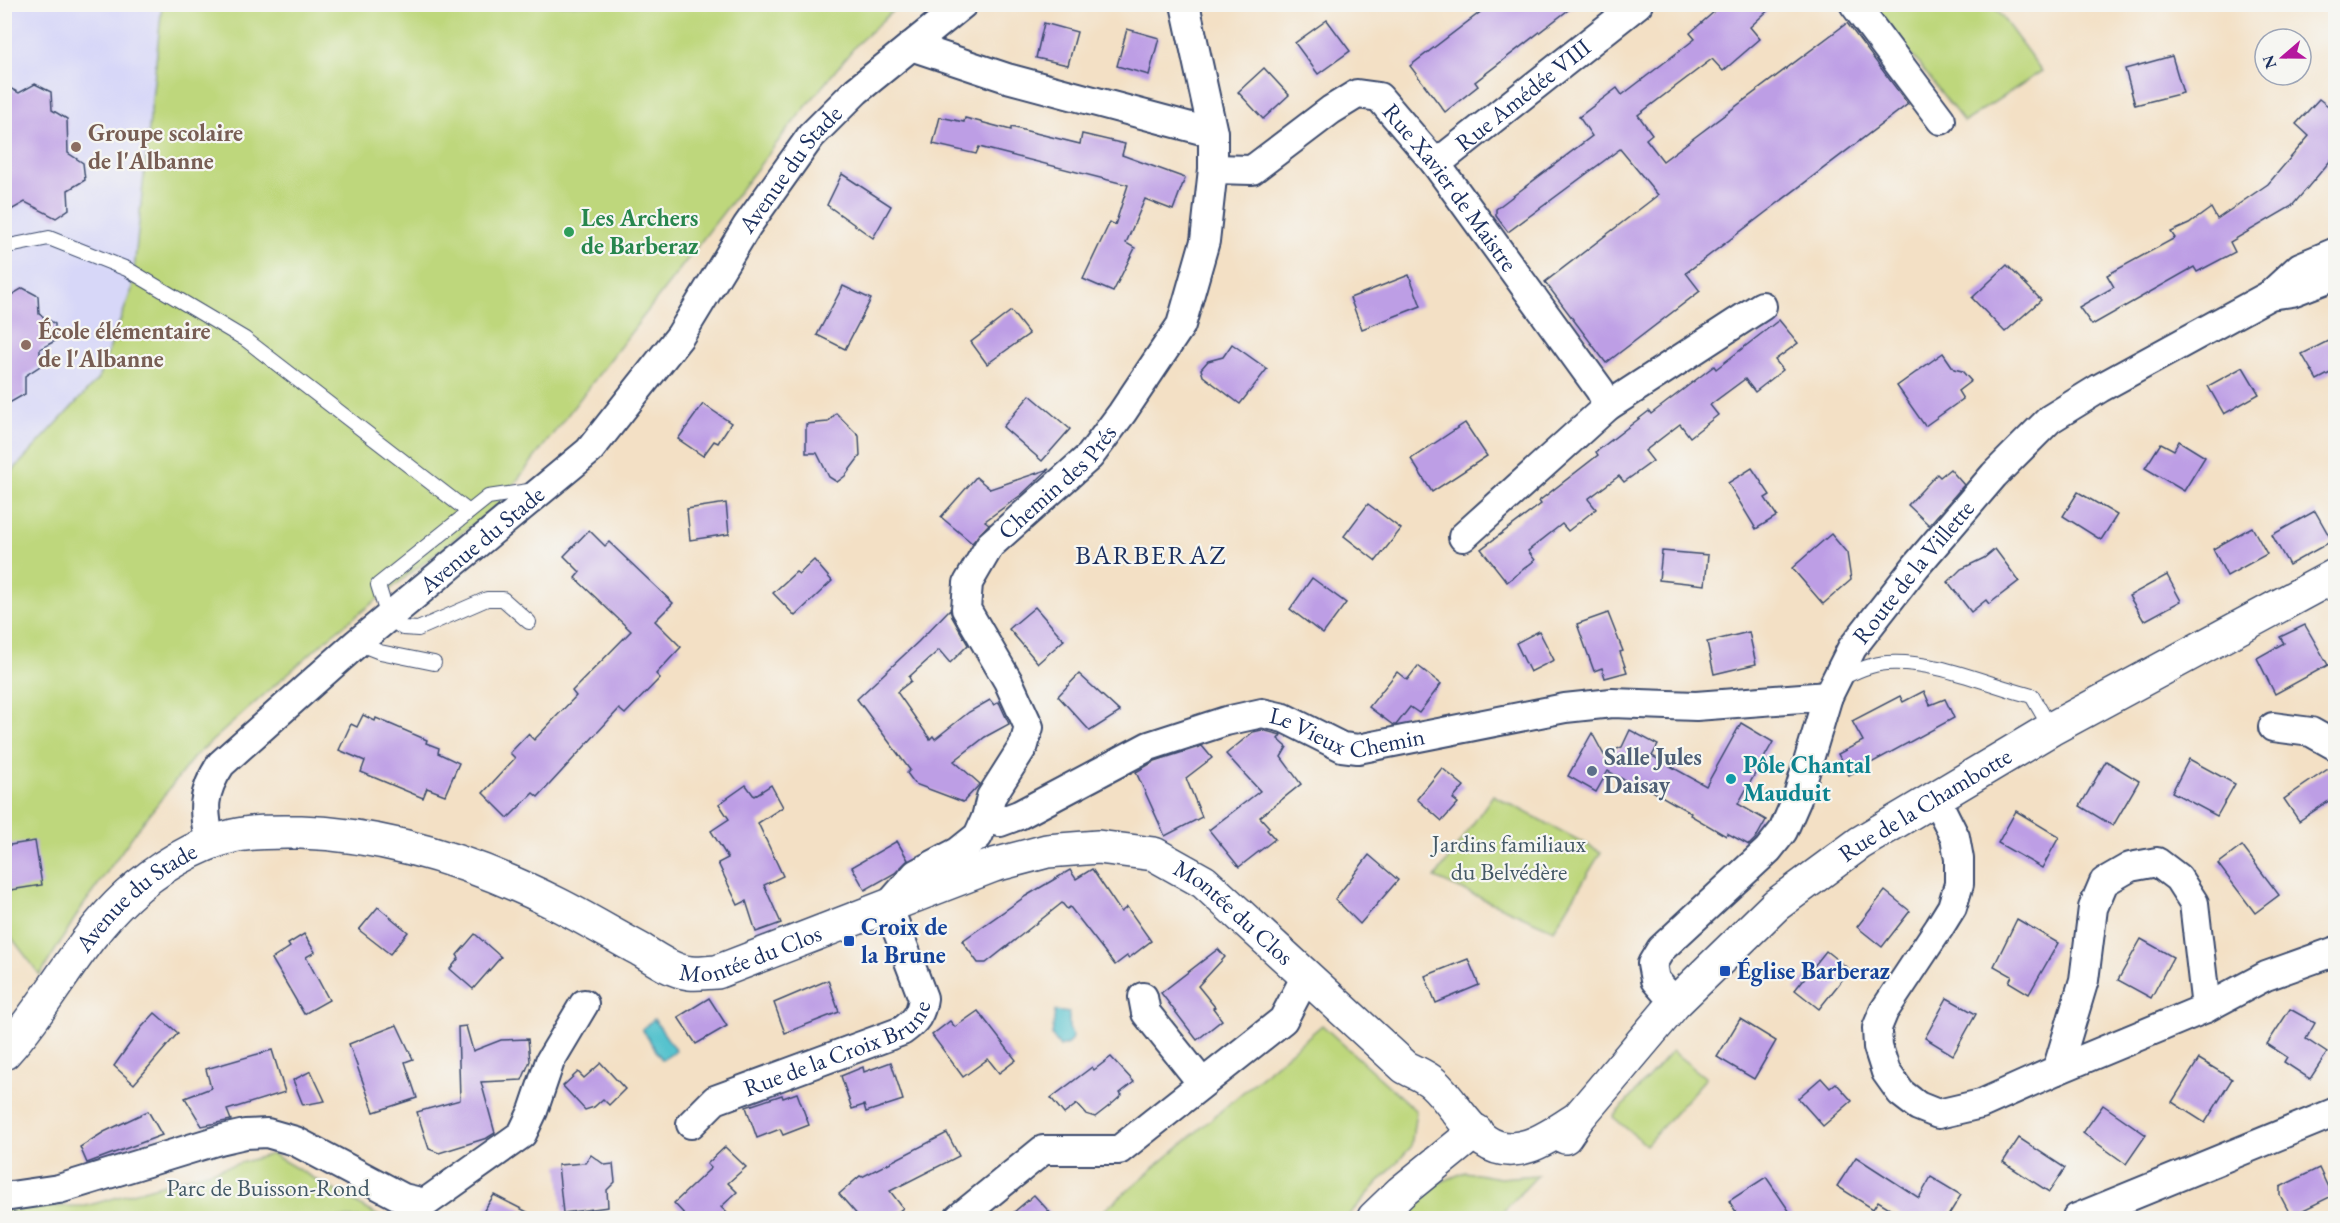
<svg xmlns="http://www.w3.org/2000/svg" width="2340" height="1223" font-family="'EB Garamond',serif">
	<rect width="100%" height="100%" fill="#f6f6f2"/>
	<filter id="ink" filterUnits="userSpaceOnUse"><feTurbulence type="fractalNoise" baseFrequency=".0167" numOctaves="2"/><feDisplacementMap in="SourceGraphic" scale="12" xChannelSelector="R" yChannelSelector="G"/><feConvolveMatrix kernelMatrix="1 2 1 2 8 2 1 2 1" color-interpolation-filters="sRGB"/></filter>
	<filter id="wash" filterUnits="userSpaceOnUse"><feTurbulence type="fractalNoise" baseFrequency=".008" numOctaves="4" result="noise"/><feDisplacementMap in="SourceGraphic" scale="24" xChannelSelector="R" yChannelSelector="G"/><feGaussianBlur stdDeviation="1.35" result="paint"/><feColorMatrix in="noise" values="0 0 0 0 0 0 0 0 0 0 0 0 0 0 0 0 0 1.4 0 .05"/><feComposite in="paint" operator="in"/></filter>
	<g filter="url(#wash)">
		<rect width="100%" height="100%" fill="#f3e0c5"/>
		<polygon fill="#d7d7f8" points="5,5 162,5 132,289 98,379 5,480"/>
		<g fill="#bed77c" stroke="#6c836d" stroke-width="1.5">
			<polygon points="162,5 899,5 857,44 783,135 499,504 328,638 194,757 134,834 80,910 40,975 5,929 4,480 98,379 132,289"/>
			<polygon points="1873,5 1993,5 2042,71 1964,122"/>
			<polygon points="1493,795 1601,852 1554,930 1435,878"/>
			<polygon points="1322,1025 1416,1111 1411,1147 1346,1218 1095,1218"/>
			<polygon points="1672,1051 1706,1078 1646,1145 1613,1117"/>
			<polygon points="272,1154 382,1218 5,1218 4,1207 86,1206"/>
			<polygon points="1465,1172 1500,1178 1538,1175 1497,1218 1398,1218 1434,1185"/>
		</g>
		<g fill="#56c3ce" stroke="#387996" stroke-width="1.5">
			<polygon points="1055,1011 1069,1013 1069,1028 1073,1037 1068,1044 1060,1047 1052,1036"/>
			<polygon points="654,1019 676,1051 662,1060 642,1029"/>
		</g>
		<g id="blocks">
			<g fill="#bd9ee5">
				<polygon points="1491,4 1576,4 1475,82 1478,86 1445,112 1410,66"/>
				<polygon points="1723,4 1775,4 1750,27 1760,39 1723,71 1712,59 1638,115 1652,134 1646,139 1663,161 1847,23 1908,104 1686,273 1700,291 1606,363 1545,282 1658,195 1620,149 1508,232 1496,216 1496,209 1592,136 1579,117 1617,88 1622,95 1695,39 1690,33"/>
				<polygon points="1327,20 1350,51 1318,74 1295,43"/>
				<polygon points="1044,23 1077,32 1068,65 1036,58"/>
				<polygon points="1127,29 1159,38 1149,75 1117,66"/>
				<polygon points="2172,56 2183,93 2135,105 2125,69"/>
				<polygon points="1264,68 1289,95 1263,119 1238,92"/>
				<polygon points="35,84 51,92 52,110 67,119 68,153 83,163 85,180 68,190 69,209 56,218 25,202 4,214 4,85 19,93"/>
				<polygon points="2319,99 2336,112 2336,154 2292,206 2230,242 2235,252 2197,272 2194,267 2092,325 2079,307 2114,287 2107,275 2175,238 2171,232 2189,224 2211,208 2217,219 2268,184 2309,136 2296,124"/>
				<polygon points="940,117 964,122 965,118 1011,130 1011,127 1080,144 1082,134 1125,144 1122,155 1185,178 1173,210 1145,199 1126,243 1135,248 1113,292 1083,279 1110,222 1115,225 1128,185 979,147 976,154 933,144"/>
				<polygon points="842,174 891,206 873,238 827,205"/>
				<polygon points="2007,265 2041,300 2005,332 1972,298"/>
				<polygon points="1409,275 1421,306 1362,329 1350,298"/>
				<polygon points="843,286 871,299 845,349 817,335"/>
				<polygon points="23,288 38,296 39,314 55,324 55,341 40,349 40,366 25,376 25,394 4,406 4,335 7,333 6,298"/>
				<polygon points="1011,311 1029,334 987,364 971,342"/>
				<polygon points="1779,320 1798,343 1775,360 1783,370 1755,392 1745,379 1710,405 1718,415 1690,437 1680,424 1645,451 1653,461 1624,482 1619,476 1588,499 1596,509 1568,531 1562,524 1528,551 1535,560 1507,582 1481,549 1541,504 1539,501 1598,455 1596,452 1649,411 1651,414 1714,366 1716,369"/>
				<polygon points="2336,337 2336,370 2317,380 2302,354"/>
				<polygon points="1232,344 1267,369 1240,404 1203,376 1201,369 1208,361 1223,357"/>
				<polygon points="1943,353 1954,369 1962,371 1971,381 1958,391 1963,399 1925,426 1897,386"/>
				<polygon points="2243,367 2259,394 2224,414 2208,386"/>
				<polygon points="1030,395 1070,429 1042,461 1003,427"/>
				<polygon points="703,404 731,423 718,443 714,441 703,456 678,439"/>
				<polygon points="836,413 859,436 860,456 845,476 837,482 829,477 817,453 806,453 806,424 828,422"/>
				<polygon points="1465,423 1487,456 1432,492 1411,459"/>
				<polygon points="2179,441 2205,457 2184,491 2145,468 2161,443 2174,450"/>
				<polygon points="1752,468 1770,495 1765,498 1777,516 1756,529 1728,483"/>
				<polygon points="1049,469 1021,495 985,521 989,524 972,543 941,517 976,477 990,489"/>
				<polygon points="1950,469 1964,485 1929,525 1908,505 1937,474 1940,477"/>
				<polygon points="2078,492 2117,515 2101,540 2063,516"/>
				<polygon points="726,503 729,534 690,540 687,509"/>
				<polygon points="1368,504 1401,529 1376,561 1344,536"/>
				<polygon points="2315,511 2332,541 2289,565 2272,535"/>
				<polygon points="2252,527 2267,554 2227,576 2213,549"/>
				<polygon points="589,530 605,546 609,542 673,603 655,621 681,647 656,674 660,678 625,714 619,709 538,797 533,793 508,818 483,793 515,758 510,753 528,734 534,740 576,696 572,691 631,631 575,578 580,572 564,556"/>
				<polygon points="1831,534 1847,553 1851,580 1823,604 1792,568"/>
				<polygon points="1995,549 2019,581 1989,604 1986,600 1971,612 1948,582 1961,569 1984,558"/>
				<polygon points="1662,551 1708,555 1705,585 1659,580"/>
				<polygon points="814,560 832,581 795,616 773,593 796,572 799,574"/>
				<polygon points="2167,575 2181,601 2144,621 2129,596"/>
				<polygon points="1312,578 1346,603 1323,634 1290,609"/>
				<polygon points="1035,607 1064,640 1038,663 1009,629"/>
				<polygon points="950,609 952,617 968,645 950,663 939,650 909,677 911,681 897,692 930,739 933,736 935,739 969,712 990,700 994,705 999,702 1009,724 985,737 954,761 980,784 963,802 915,784 907,773 910,770 857,699 918,642"/>
				<polygon points="1608,613 1623,651 1620,652 1627,672 1605,678 1602,668 1594,671 1577,624"/>
				<polygon points="2305,625 2328,665 2275,694 2257,658 2284,643 2280,637"/>
				<polygon points="1539,631 1554,660 1530,672 1516,643"/>
				<polygon points="1749,632 1756,664 1714,674 1707,642"/>
				<polygon points="1418,666 1441,684 1419,713 1410,707 1396,725 1393,725 1369,707 1397,672 1407,680"/>
				<polygon points="1079,674 1120,712 1090,731 1058,696"/>
				<polygon points="1924,691 1930,705 1945,699 1954,718 1849,775 1838,754 1863,741 1852,721 1900,696 1903,702"/>
				<polygon points="363,715 375,721 376,718 427,740 426,743 439,748 438,753 459,763 445,795 427,788 423,798 361,772 365,761 339,750 351,724 357,727"/>
				<polygon points="1741,723 1773,742 1738,804 1766,820 1756,838 1749,845 1727,833 1726,836 1690,815 1691,813 1637,782 1635,786 1608,771 1596,792 1568,776 1592,733 1604,755 1622,747 1630,730 1658,745 1652,756 1706,786"/>
				<polygon points="1262,730 1281,735 1278,739 1287,747 1281,757 1301,784 1260,817 1269,827 1267,830 1275,839 1239,867 1209,830 1260,791 1226,754 1253,732"/>
				<polygon points="1202,746 1212,758 1186,778 1202,817 1165,836 1136,772 1155,761"/>
				<polygon points="2189,759 2235,784 2217,816 2172,792"/>
				<polygon points="2106,761 2139,781 2113,826 2080,806"/>
				<polygon points="1442,768 1464,786 1453,799 1458,803 1442,821 1417,799"/>
				<polygon points="2328,769 2336,780 2336,796 2299,821 2284,799"/>
				<polygon points="746,785 754,796 771,785 783,807 758,823 783,876 764,885 781,923 756,932 746,901 738,905 718,863 728,858 711,831 729,819 719,804"/>
				<polygon points="2016,811 2059,837 2042,868 1998,843"/>
				<polygon points="35,841 42,885 4,891 4,846"/>
				<polygon points="897,841 908,860 895,873 865,890 852,867"/>
				<polygon points="2242,846 2279,895 2255,913 2218,864"/>
				<polygon points="1369,855 1398,880 1360,924 1335,899"/>
				<polygon points="1092,869 1121,912 1127,907 1151,941 1129,958 1127,956 1115,965 1070,907 1067,909 1062,903 986,963 978,963 962,941 1026,896 1070,870 1076,879"/>
				<polygon points="1885,891 1910,911 1882,947 1857,927"/>
				<polygon points="378,907 408,932 390,954 359,930"/>
				<polygon points="2017,919 2058,943 2029,994 2009,982 2012,976 1994,966"/>
				<polygon points="304,934 315,952 306,957 329,1000 304,1014 272,959 290,947 288,944"/>
				<polygon points="475,934 501,957 473,989 450,969 459,958 457,955"/>
				<polygon points="2141,939 2173,957 2151,998 2118,980"/>
				<polygon points="1218,949 1225,957 1198,986 1215,1007 1213,1008 1222,1020 1197,1040 1161,993"/>
				<polygon points="1826,951 1850,970 1819,1009 1795,990"/>
				<polygon points="1468,959 1479,985 1436,1003 1425,976"/>
				<polygon points="828,980 839,1012 785,1033 774,1003"/>
				<polygon points="709,998 727,1026 696,1044 678,1017"/>
				<polygon points="1947,998 1976,1014 1953,1055 1925,1038"/>
				<polygon points="2290,1009 2315,1023 2306,1039 2327,1053 2310,1079 2284,1062 2287,1057 2267,1044"/>
				<polygon points="978,1011 1016,1060 999,1073 988,1059 963,1077 932,1035 950,1021 955,1027"/>
				<polygon points="155,1013 178,1033 134,1084 114,1066 141,1028"/>
				<polygon points="1740,1019 1776,1041 1754,1079 1717,1057"/>
				<polygon points="397,1025 413,1059 405,1062 417,1098 374,1112 349,1044"/>
				<polygon points="466,1026 473,1051 501,1040 528,1039 530,1061 522,1080 481,1082 495,1133 487,1138 439,1153 429,1149 417,1112 460,1100 458,1027"/>
				<polygon points="272,1050 285,1092 227,1110 231,1120 202,1126 185,1098 211,1088 206,1069"/>
				<polygon points="1111,1057 1134,1082 1120,1093 1122,1095 1113,1103 1095,1117 1086,1114 1077,1104 1064,1114 1051,1098 1092,1067 1094,1070"/>
				<polygon points="2199,1059 2232,1079 2205,1123 2172,1102"/>
				<polygon points="891,1062 903,1100 866,1112 864,1105 852,1109 841,1076 863,1067 864,1072"/>
				<polygon points="601,1063 625,1089 609,1105 603,1099 594,1107 585,1110 563,1086 578,1072 584,1078"/>
				<polygon points="311,1071 325,1101 303,1105 293,1080"/>
				<polygon points="1821,1078 1830,1088 1836,1083 1852,1101 1823,1126 1798,1098"/>
				<polygon points="797,1093 809,1125 783,1135 780,1129 757,1138 746,1107 782,1095 783,1098"/>
				<polygon points="2103,1105 2146,1135 2126,1164 2083,1133"/>
				<polygon points="148,1111 162,1135 87,1163 80,1147 104,1132"/>
				<polygon points="947,1133 959,1156 890,1191 903,1208 890,1218 860,1218 839,1194 860,1176 862,1177"/>
				<polygon points="2019,1138 2065,1168 2049,1192 2003,1162"/>
				<polygon points="725,1147 746,1167 728,1183 737,1192 721,1207 732,1218 688,1218 674,1203 711,1168 707,1164"/>
				<polygon points="591,1155 605,1165 613,1164 615,1182 607,1190 608,1207 563,1213 558,1165 585,1163"/>
				<polygon points="1856,1157 1919,1198 1931,1177 1961,1195 1948,1216 1951,1218 1906,1218 1878,1201 1873,1209 1837,1186"/>
				<polygon points="2319,1168 2332,1196 2291,1216 2280,1195 2280,1187"/>
				<polygon points="1766,1177 1794,1218 1740,1218 1729,1201"/>
				<polygon points="494,1195 539,1218 479,1218"/>
				<polygon points="1034,1195 1055,1218 1007,1218"/>
			</g>
		</g>
	</g>
	<g filter="url(#ink)">
		<use href="#blocks" fill-opacity="0" stroke="#3b4a6d" stroke-width="1.5"/>
		<g fill="none" stroke-linecap="round" stroke-linejoin="round">
			<g stroke="#3b4a6d" stroke-width="16">
				<g id="service">
					<polyline points="14,245 49,238 127,269 245,339 469,512"/>
					<polyline points="529,622 503,599 487,599 418,629 403,628 388,617 378,585 488,497 535,490"/>
					<polyline points="357,643 380,652 434,663"/>
					<path d="M 1839,679 C 1855,672 1870,664 1887,663 C 1936,660 1985,684 2032,696 L 2051,729"/>
				</g>
			</g>
			<g stroke="#3b4a6d" stroke-width="32">
				<g id="minor">
					<polyline points="1854,4 1941,120"/>
					<polyline points="911,46 1007,78 1213,133"/>
					<path id="s1" d="M 1436,164 L 1638,4"/>
					<path id="s2" d="M 1213,169 L 1252,170 L 1331,110 L 1357,94 L 1379,97 L 1436,164 L 1600,390 L 1608,406"/>
					<polyline points="2270,295 2300,267 2336,252"/>
					<polyline points="1463,537 1608,406 1762,306"/>
					<polyline points="2273,727 2311,732 2336,746"/>
					<polyline points="1935,797 1955,837 1959,859 1959,884 1952,907 1939,928 1884,1011 1877,1028 1878,1047 1886,1072 1901,1093 1918,1106 1938,1114 1981,1104 2057,1070 2206,1008 2266,976 2336,951"/>
					<path id="s3" d="M 986,818 L 991,797 L 1024,745 L 1029,727 L 1008,681 L 966,609 L 968,583 L 990,545 L 1090,456 L 1122,413 L 1181,325 L 1205,241 L 1213,169 L 1213,133 L 1185,4"/>
					<path id="s4" d="M 210,844 C 203,809 201,794 221,764 L 357,643 L 589,451 L 680,336 L 747,226 L 811,136 L 856,91 L 963,4"/>
					<polyline points="1143,997 1146,1013 1202,1083"/>
					<path id="s5" d="M 1675,1003 L 1655,980 L 1652,964 L 1661,949 L 1768,850 L 1783,831 L 1797,799 L 1828,696 L 1852,648 L 1916,566 L 1994,475 L 2050,419 L 2100,388 L 2270,295 L 2292,292 L 2336,275"/>
					<polyline points="2057,1070 2084,980 2093,908 2104,882 2130,867 2157,862 2178,878 2194,903 2206,1008"/>
					<path id="s6" d="M 691,1124 L 715,1100 L 902,1031 C 916,1021 921,1014 923,998 L 888,906 L 916,874 L 958,852 L 978,836 L 986,818 L 1000,822 L 1019,815 L 1149,746 L 1226,721 L 1262,713 L 1284,718 L 1342,747 L 1358,749 L 1565,708 L 1612,703 L 1696,706 L 1828,696"/>
					<polyline points="4,1197 59,1189 219,1140 245,1134 267,1133 295,1141 403,1198 425,1203 522,1134 533,1111 550,1061 584,1004"/>
					<polyline points="959,1218 1043,1150 1119,1150 1283,1020 1306,976"/>
					<polyline points="2077,1218 2336,1112"/>
				</g>
			</g>
			<g stroke="#3b4a6d" stroke-width="36">
				<polyline id="tertiary" points="1374,1218 1401,1192 1476,1131"/>
			</g>
			<g stroke="#3b4a6d" stroke-width="36">
				<g id="secondary">
					<path id="s7" d="M 4,1053 C 49,1004 78,941 127,896 C 156,869 195,845 233,836 C 255,831 279,832 301,832 C 390,835 478,864 557,904 C 585,918 613,935 641,950 C 655,959 673,971 690,973 C 699,974 709,972 717,972 L 994,865 L 1047,851 L 1098,847 L 1154,854 L 1204,882 L 1405,1067 C 1414,1072 1425,1076 1433,1083 C 1451,1099 1465,1127 1485,1141 C 1516,1163 1552,1135 1578,1118"/>
					<path id="s8" d="M 1565,1137 L 1578,1118 L 1675,1003 L 1776,905 L 1860,843 L 2051,729 L 2336,575"/>
				</g>
			</g>
			<use href="#service" stroke="#fff" stroke-width="14"/>
			<use href="#minor" stroke="#fff" stroke-width="28"/>
			<use href="#tertiary" stroke="#fff" stroke-width="33"/>
			<use href="#secondary" stroke="#fff" stroke-width="33"/>
		</g>
	</g>
	<g fill="#8d6e63" stroke="#f6f6f2" stroke-width="2">
		<circle cx="76" cy="147" r="6"/>
		<circle cx="26" cy="345" r="6"/>
	</g>
	<circle fill="#2e9e5b" stroke="#f6f6f2" stroke-width="2" cx="569" cy="232" r="6"/>
	<circle fill="#5c6f8a" stroke="#f6f6f2" stroke-width="2" cx="1592" cy="771" r="6"/>
	<circle fill="#0f9aa8" stroke="#f6f6f2" stroke-width="2" cx="1731" cy="779" r="6"/>
	<g fill="#1a4fb4" stroke="#f6f6f2" stroke-width="2">
		<rect x="843" y="935" width="12" height="12" rx="3"/>
		<rect x="1719" y="965" width="12" height="12" rx="3"/>
	</g>
	<g text-anchor="middle" stroke-width="4.5" stroke-linejoin="round" paint-order="stroke">
		<g font-size="24" fill="#1b2f5e" stroke="#f6f6f2">
			<text dy="8" stroke="none"><textPath href="#s1" startOffset="111">Rue Amédée VIII</textPath></text>
			<text dy="8" stroke="none"><textPath href="#s4" startOffset="914">Avenue du Stade</textPath></text>
			<text dy="8" stroke="none"><textPath href="#s2" startOffset="306">Rue Xavier de Maistre</textPath></text>
			<text dy="8" stroke="none"><textPath href="#s3" startOffset="398">Chemin des Prés</textPath></text>
			<text dy="8" stroke="none"><textPath href="#s4" startOffset="428">Avenue du Stade</textPath></text>
			<text dy="8" stroke="none"><textPath href="#s5" startOffset="528">Route de la Villette</textPath></text>
			<text dy="8" stroke="none"><textPath href="#s6" startOffset="897">Le Vieux Chemin</textPath></text>
			<text dy="8" stroke="none"><textPath href="#s8" startOffset="494">Rue de la Chambotte</textPath></text>
			<text dy="8" stroke="none"><textPath href="#s7" startOffset="206">Avenue du Stade</textPath></text>
			<text dy="8" stroke="none"><textPath href="#s7" startOffset="1395">Montée du Clos</textPath></text>
			<text dy="8" stroke="none"><textPath href="#s7" startOffset="873">Montée du Clos</textPath></text>
			<text dy="8" stroke="none"><textPath href="#s6" startOffset="168">Rue de la Croix Brune</textPath></text>
		</g>
		<g font-size="24" font-weight="bold" fill="#785e54" stroke="#f6f6f2" text-anchor="start">
			<text x="88" y="141">Groupe scolaire<tspan x="88" dy="28">de l'Albanne</tspan></text>
			<text x="38" y="339">École élémentaire<tspan x="38" dy="28">de l'Albanne</tspan></text>
		</g>
		<g font-size="24" font-weight="bold" fill="#27864d" stroke="#f6f6f2" text-anchor="start">
			<text x="581" y="226">Les Archers<tspan x="581" dy="28">de Barberaz</tspan></text>
		</g>
		<g font-size="24" font-weight="bold" fill="#4e5e75" stroke="#f6f6f2" text-anchor="start">
			<text x="1604" y="765">Salle Jules<tspan x="1604" dy="28">Daisay</tspan></text>
		</g>
		<g font-size="24" font-weight="bold" fill="#0d838f" stroke="#f6f6f2" text-anchor="start">
			<text x="1743" y="773">Pôle Chantal<tspan x="1743" dy="28">Mauduit</tspan></text>
		</g>
		<g font-size="24" fill="#445966" stroke="#f6f6f2">
			<text x="1509" y="852">Jardins familiaux<tspan x="1509" dy="28">du Belvédère</tspan></text>
			<text x="268" y="1196">Parc de Buisson-Rond</text>
		</g>
		<g font-size="24" font-weight="bold" fill="#164399" stroke="#f6f6f2" text-anchor="start">
			<text x="861" y="935">Croix de<tspan x="861" dy="28">la Brune</tspan></text>
			<text x="1737" y="979">Église Barberaz</text>
		</g>
		<g font-size="27" letter-spacing="1.5" fill="#1b2f5e" stroke="#f6f6f2">
			<text x="1151" y="564">BARBERAZ</text>
		</g>
	</g>
	<rect width="2340" height="1223" fill="none" stroke="#f6f6f2" stroke-width="24"/>
	<g transform="translate(2283 57) rotate(250)"><circle r="28" fill="#f6f6f2" stroke="#9ea6b7" stroke-width="1.5"/>
	<path d="M0-4.5L10 22L0 15L-10 22Z" fill="#b5179e"/>
	<text y="-9" font-size="16" font-weight="bold" text-anchor="middle" fill="#1b2f5e">N</text>
	</g>
</svg>
